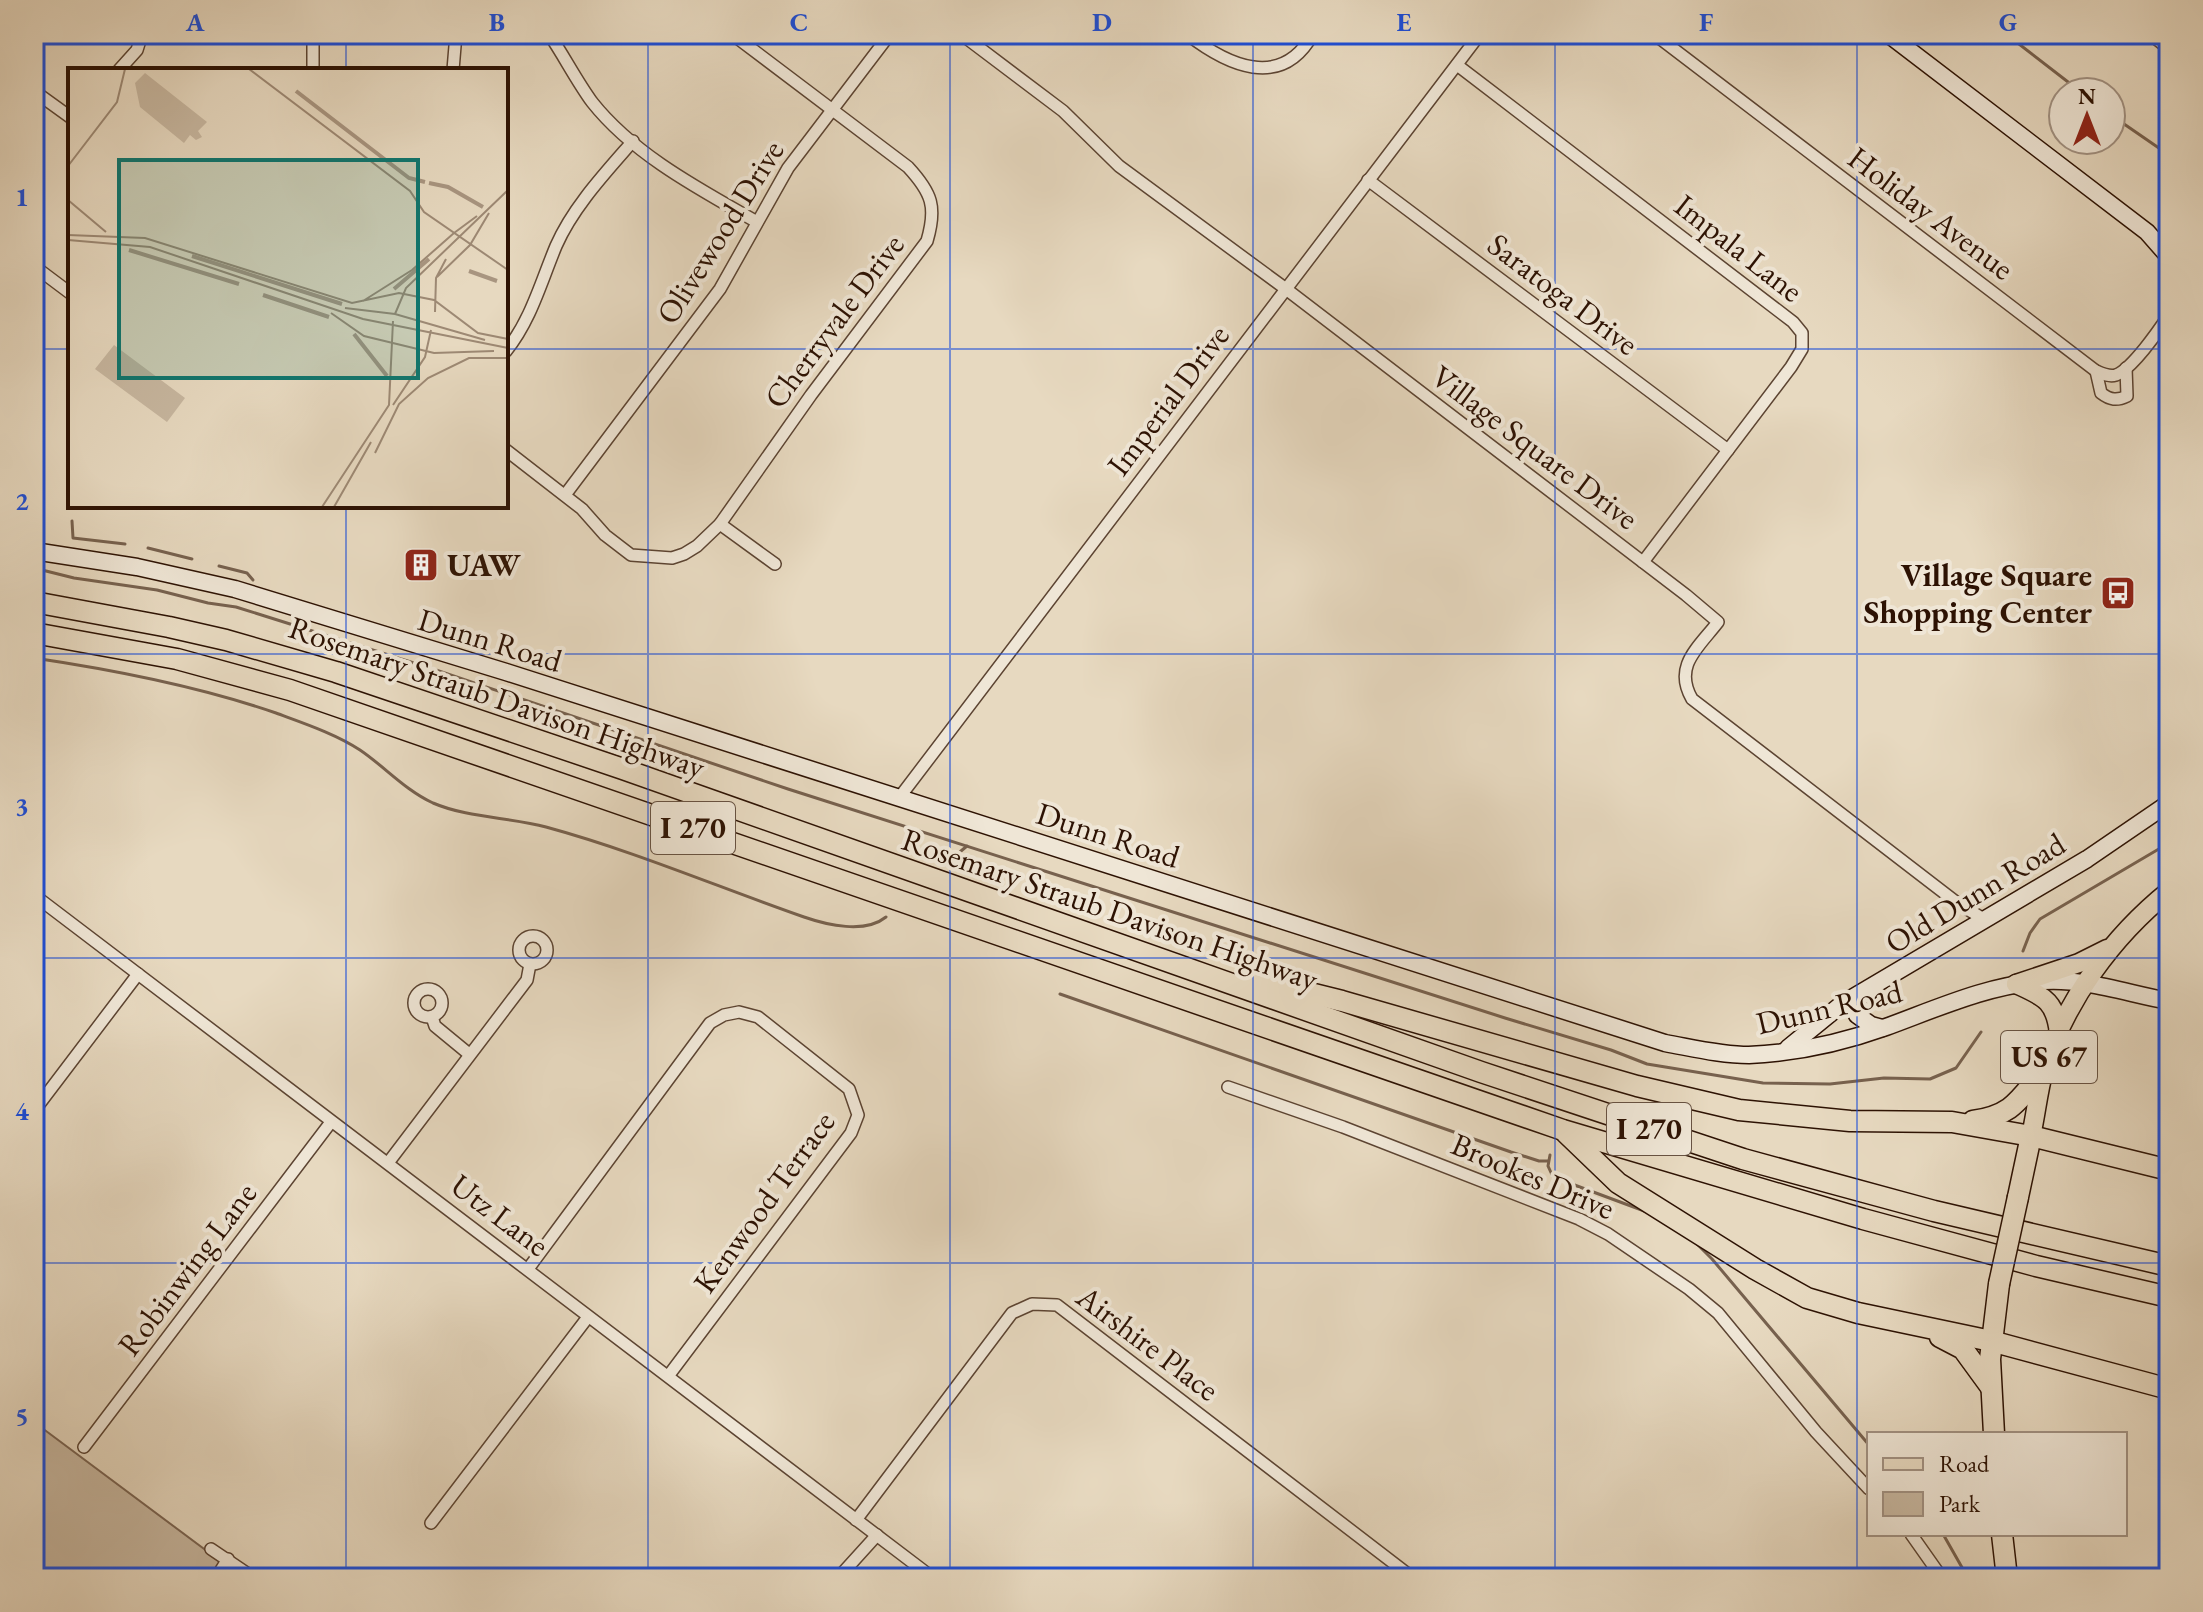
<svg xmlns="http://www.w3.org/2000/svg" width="2203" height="1612" font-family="'EB Garamond',serif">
	<rect width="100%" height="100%" fill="#e7d9c0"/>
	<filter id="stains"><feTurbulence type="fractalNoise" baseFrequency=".0025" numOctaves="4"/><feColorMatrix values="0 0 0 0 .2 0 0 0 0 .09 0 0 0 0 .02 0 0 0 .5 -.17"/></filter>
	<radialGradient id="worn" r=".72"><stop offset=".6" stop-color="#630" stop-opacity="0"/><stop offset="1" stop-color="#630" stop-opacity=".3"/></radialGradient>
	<polygon fill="#c7b7a0" stroke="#7a6452" stroke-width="2" points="34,1422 243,1578 34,1578"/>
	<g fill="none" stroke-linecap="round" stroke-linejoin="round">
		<g stroke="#77614e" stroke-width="3">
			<polyline points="2006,34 2081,92"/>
			<polyline points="2111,115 2169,155"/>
			<polyline points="72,521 73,538 125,544"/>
			<polyline points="148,548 192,559"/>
			<polyline points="219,566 247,573 253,580"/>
			<polyline points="34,568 74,578 157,590 208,603 236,607 433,669 788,789 1505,1018 1611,1050 1647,1064 1763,1083 1830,1084 1884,1078 1930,1079 1956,1068 1981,1032"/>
			<path d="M 34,658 C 115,670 198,686 276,713 C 303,723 336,734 360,750 C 385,767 405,790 433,803 C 468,818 509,817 546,827 C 634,851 718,887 804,917 C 827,925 865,934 886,917"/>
			<polyline points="955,856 967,846"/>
			<polyline points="2023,951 2030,933 2040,919 2169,843"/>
			<polyline points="1060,994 1511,1152 1539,1161 1548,1161"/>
			<polyline points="1550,1155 1548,1166 1553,1177 1647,1212"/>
			<polyline points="1694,1241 1712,1259 1869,1445"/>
			<polyline points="1943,1534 1968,1578"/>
		</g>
		<g stroke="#5c4432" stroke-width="14">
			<g id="street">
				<polyline points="310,34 313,42 313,70"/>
				<path d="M 549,34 C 564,56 576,80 592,102 C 634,155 699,189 757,222"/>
				<path d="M 961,34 L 1063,111 L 1119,166 L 1286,289 L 1686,595 L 1718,622 C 1698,648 1673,666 1692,699 L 1956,902 L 1985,920"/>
				<path d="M 1187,34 C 1227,65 1281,91 1313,34"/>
				<path d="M 1654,34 L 2096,371 C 2103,374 2109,377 2116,375 C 2132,369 2159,330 2169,315"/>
				<polyline points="2150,34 2169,49"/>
				<polyline points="1457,65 1793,322 1802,333 1802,349 1791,367 1643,562"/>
				<polyline points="119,70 137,50 142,34"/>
				<polyline points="453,70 456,34"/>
				<polyline points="34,91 70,117"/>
				<polyline points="1368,180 1728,450"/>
				<polyline points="34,266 70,293"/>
				<path d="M 506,351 C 531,320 541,282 556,246 C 573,207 606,172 633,141"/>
				<path d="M 2096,371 L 2101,393 C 2110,400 2117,401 2127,396 L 2126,368"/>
				<path d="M 506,450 L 582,509 L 605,535 L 631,555 L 672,558 L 684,554 L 697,546 L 720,524 L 811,395 L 927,241 C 937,207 932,193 908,167 L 732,34"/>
				<polyline points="565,495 720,289 788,168 890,34"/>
				<polyline points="720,524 775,564"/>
				<polyline points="899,798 1480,34"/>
				<polyline points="34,895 933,1578"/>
				<circle cx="533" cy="950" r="14"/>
				<circle cx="428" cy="1003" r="14"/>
				<polyline points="432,1017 435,1026 469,1054"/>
				<polyline points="1228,1087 1343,1127 1579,1219 1608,1234 1689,1289 1718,1313 1816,1432 1869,1489"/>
				<polyline points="34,1111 138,974"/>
				<polyline points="388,1163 527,980 530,964"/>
				<polyline points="528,1269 710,1023 724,1015 739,1012 758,1017 849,1089 858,1115 851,1133 669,1375"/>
				<polyline points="84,1447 331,1122"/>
				<polyline points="856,1520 1012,1313 1032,1304 1057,1305 1413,1578"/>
				<polyline points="431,1523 588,1317"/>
				<polyline points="1911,1534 1942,1578"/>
				<polyline points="211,1549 254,1578"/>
				<polyline points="216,1578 228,1559"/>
				<polyline points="838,1578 877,1535"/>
			</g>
		</g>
		<g stroke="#2d1203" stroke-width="19">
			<g id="secondary">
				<polyline points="1888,34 2147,232 2169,257"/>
				<path d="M 34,551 L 137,567 L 235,589 L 506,672 L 1665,1043 C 1693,1048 1721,1055 1749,1055 C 1794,1053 1844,1042 1886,1027 C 1938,1008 1988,985 2043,981 C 2085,978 2129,994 2169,1001"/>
				<polyline points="1862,993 1856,1004 1857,1015 1871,1025 1882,1028"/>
				<polyline points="1788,1048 1842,1004 2087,859 2169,803"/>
			</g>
		</g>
		<g stroke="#2d1203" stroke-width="21">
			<g id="primary">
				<polyline points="2016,984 2079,963 2107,949"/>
				<path d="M 2016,984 C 2044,997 2055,1000 2059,1033"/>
				<path d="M 2031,1136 C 2036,1114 2038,1091 2044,1070 C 2065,1001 2113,936 2169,891"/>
			</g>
		</g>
		<g stroke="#2d1203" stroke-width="23">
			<g id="highway">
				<polyline points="34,602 169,627 226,640 336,672 623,769 1481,1072 1743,1159 1934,1211 2169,1266"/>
				<polyline points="34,633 177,659 290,690 1563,1130 1863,1219 2036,1266 2169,1297"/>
				<polyline points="1258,980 1342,1001 1637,1086 1739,1110 1850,1121 1952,1122 2031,1136 2169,1170"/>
				<path d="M 1973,1121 C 2014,1115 2019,1099 2044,1070"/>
				<polyline points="1566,1133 1618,1183 1755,1269 1807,1298 1858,1313 1991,1341 2169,1389"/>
				<polyline points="2018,1197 2031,1136"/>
				<polyline points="1940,1337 1963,1349 1990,1386"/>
				<polyline points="1994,1434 1990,1359 1999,1284"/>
				<polyline points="2002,1534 2007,1578"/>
			</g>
		</g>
		<use href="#street" stroke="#efe6d6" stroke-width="11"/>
		<use href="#secondary" stroke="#efe6d6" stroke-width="16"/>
		<use href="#primary" stroke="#e7d9c0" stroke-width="18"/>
		<use href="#highway" stroke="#e7d9c0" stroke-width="20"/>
		<g stroke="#2d1203" stroke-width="23" stroke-linecap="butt">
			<polyline id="highway-bridge" points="1999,1284 2018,1197"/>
		</g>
		<use href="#highway-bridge" stroke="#e7d9c0" stroke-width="20"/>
	</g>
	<path fill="none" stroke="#1d4ed8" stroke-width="2" stroke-opacity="0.55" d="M 346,34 L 346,70M 648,34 L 648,1578M 950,34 L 950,1578M 1253,34 L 1253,1578M 1555,34 L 1555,1578M 1857,34 L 1857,1578M 34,349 L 70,349M 506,349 L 2169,349M 346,506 L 346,1578M 34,654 L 2169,654M 34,958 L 2169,958M 34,1263 L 2169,1263"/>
	<defs>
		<g id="building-square" transform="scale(1.8)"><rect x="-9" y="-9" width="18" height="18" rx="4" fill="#8f2418" stroke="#efe6d6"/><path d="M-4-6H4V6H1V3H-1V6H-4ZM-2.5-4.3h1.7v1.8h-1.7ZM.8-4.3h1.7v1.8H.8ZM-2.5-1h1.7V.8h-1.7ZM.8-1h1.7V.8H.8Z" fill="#fff"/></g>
		<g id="bus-square" transform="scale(1.8)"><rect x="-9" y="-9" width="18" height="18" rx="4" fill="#8f2418" stroke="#efe6d6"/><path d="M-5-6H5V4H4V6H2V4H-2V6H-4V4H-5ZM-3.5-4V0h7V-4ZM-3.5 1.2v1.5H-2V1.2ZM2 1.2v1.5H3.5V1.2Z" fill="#fff"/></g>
	</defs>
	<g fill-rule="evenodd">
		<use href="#building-square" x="421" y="565"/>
		<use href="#bus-square" x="2118" y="593"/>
	</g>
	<g text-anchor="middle" stroke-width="8" stroke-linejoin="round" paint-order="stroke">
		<g fill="#efe6d6" stroke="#675242" stroke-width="2">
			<rect x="651" y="802" width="84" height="52" rx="6"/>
			<rect x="2001" y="1031" width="96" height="52" rx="6"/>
			<rect x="1607" y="1103" width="84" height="52" rx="6"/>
		</g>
		<g font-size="30" font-weight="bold" fill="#2d1203">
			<text x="693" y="838">I 270</text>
			<text x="2049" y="1067">US 67</text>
			<text x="1649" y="1139">I 270</text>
		</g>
		<g font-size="32" fill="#2d1203" stroke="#efe6d6">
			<text transform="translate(1931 213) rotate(37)" y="11">Holiday Avenue</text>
			<text transform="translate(720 232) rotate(-58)" y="11">Olivewood Drive</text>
			<text transform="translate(1739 248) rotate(38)" y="11">Impala Lane</text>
			<text transform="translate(1563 294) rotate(37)" y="11">Saratoga Drive</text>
			<text transform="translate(834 321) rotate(-53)" y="11">Cherryvale Drive</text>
			<text transform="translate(1168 400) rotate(-53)" y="11">Imperial Drive</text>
			<text transform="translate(1535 447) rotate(37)" y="11">Village Square Drive</text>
			<text transform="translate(490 640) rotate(17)" y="11">Dunn Road</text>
			<text transform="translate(497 697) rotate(19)" y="11">Rosemary Straub Davison Highway</text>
			<text transform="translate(1108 835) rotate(18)" y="11">Dunn Road</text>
			<text transform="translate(1975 893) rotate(-31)" y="11">Old Dunn Road</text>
			<text transform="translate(1110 909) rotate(19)" y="11">Rosemary Straub Davison Highway</text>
			<text transform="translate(1829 1007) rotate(-13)" y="11">Dunn Road</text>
			<text transform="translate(1533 1176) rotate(23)" y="11">Brookes Drive</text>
			<text transform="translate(764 1202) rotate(-54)" y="11">Kenwood Terrace</text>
			<text transform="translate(500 1215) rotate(37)" y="11">Utz Lane</text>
			<text transform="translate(187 1269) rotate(-53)" y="11">Robinwing Lane</text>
			<text transform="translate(1148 1343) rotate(37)" y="11">Airshire Place</text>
		</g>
		<g font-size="32" font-weight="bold" fill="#2d1203" stroke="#efe6d6" text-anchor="start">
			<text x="447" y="576">UAW</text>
			<text x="2092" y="586" text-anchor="end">Village Square<tspan x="2092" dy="37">Shopping Center</tspan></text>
		</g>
	</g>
	<g transform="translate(68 68)">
		<rect width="440" height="440" fill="#e7d9c0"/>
		<path d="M 77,5 L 139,54 L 130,63 L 134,69 L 128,72 L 122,67 L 116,75 L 72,39 L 67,15 ZM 46,277 L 117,330 L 99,354 L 27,301 Z" fill="#c7b7a0"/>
		<path fill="none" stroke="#a89580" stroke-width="4" d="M 228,23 L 341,110 L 357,114M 361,115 L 380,119 L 415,139M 61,182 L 171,216M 124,188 L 274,236M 401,203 L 429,213M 326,221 L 361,191M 195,227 L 261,249M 286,266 L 319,308"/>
		<path fill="none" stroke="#9d8974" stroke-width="2" d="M 181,1 L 342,123 L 356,144 L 440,202M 0,98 L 49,34 L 57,1M 0,132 L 38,164M 386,165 L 409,148M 0,167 L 77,170 L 284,235 L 331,225 L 366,232 L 410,265 L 440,271M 0,172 L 82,179 L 295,251 L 440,280M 369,209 L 402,177 L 421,145M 295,233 L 344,202 L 386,165M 277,240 L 327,246 L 417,272M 367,244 L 368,210 L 378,191M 263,245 L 296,268 L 366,285 L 426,283M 327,246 L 338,220 L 440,122M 325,337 L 357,289 L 363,262M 307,385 L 331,336 L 360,310 L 401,290 L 440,290M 254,439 L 321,337 L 325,253M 266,439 L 303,374"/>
		<path fill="#0f766e" fill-opacity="0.15" stroke="#0f766e" stroke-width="4" d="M 51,92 L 350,92 L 350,310 L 51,310 Z"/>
		<rect width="440" height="440" fill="none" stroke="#2d1203" stroke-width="4"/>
	</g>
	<rect width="2203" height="1612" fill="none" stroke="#e7d9c0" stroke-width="88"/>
	<rect x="1867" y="1432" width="260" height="104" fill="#efe6d6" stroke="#a19182" stroke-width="2"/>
	<rect x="1883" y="1458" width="40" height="12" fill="#e7d9c0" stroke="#a19182" stroke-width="2"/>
	<text x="1939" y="1472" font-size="24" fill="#2d1203">Road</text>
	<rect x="1883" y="1492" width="40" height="24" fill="#c7b7a0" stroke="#a19182" stroke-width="2"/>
	<text x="1939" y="1512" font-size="24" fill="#2d1203">Park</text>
	<g transform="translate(2087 116)"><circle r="38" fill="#efe6d6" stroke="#a19182" stroke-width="2"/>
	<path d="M0-6L14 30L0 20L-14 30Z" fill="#8f2418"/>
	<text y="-12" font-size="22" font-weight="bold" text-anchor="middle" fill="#2d1203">N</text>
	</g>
	<rect x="44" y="44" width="2115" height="1524" fill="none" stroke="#1d4ed8" stroke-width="3"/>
	<g font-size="26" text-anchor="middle" font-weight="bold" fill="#1d4ed8">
		<text x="195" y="31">A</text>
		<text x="497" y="31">B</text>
		<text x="799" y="31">C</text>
		<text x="1102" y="31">D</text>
		<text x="1404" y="31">E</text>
		<text x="1706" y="31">F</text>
		<text x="2008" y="31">G</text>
		<text x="22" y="206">1</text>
		<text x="22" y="510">2</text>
		<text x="22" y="815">3</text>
		<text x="22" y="1120">4</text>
		<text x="22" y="1425">5</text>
	</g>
	<rect width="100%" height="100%" filter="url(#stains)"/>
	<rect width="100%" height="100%" fill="url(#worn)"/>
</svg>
